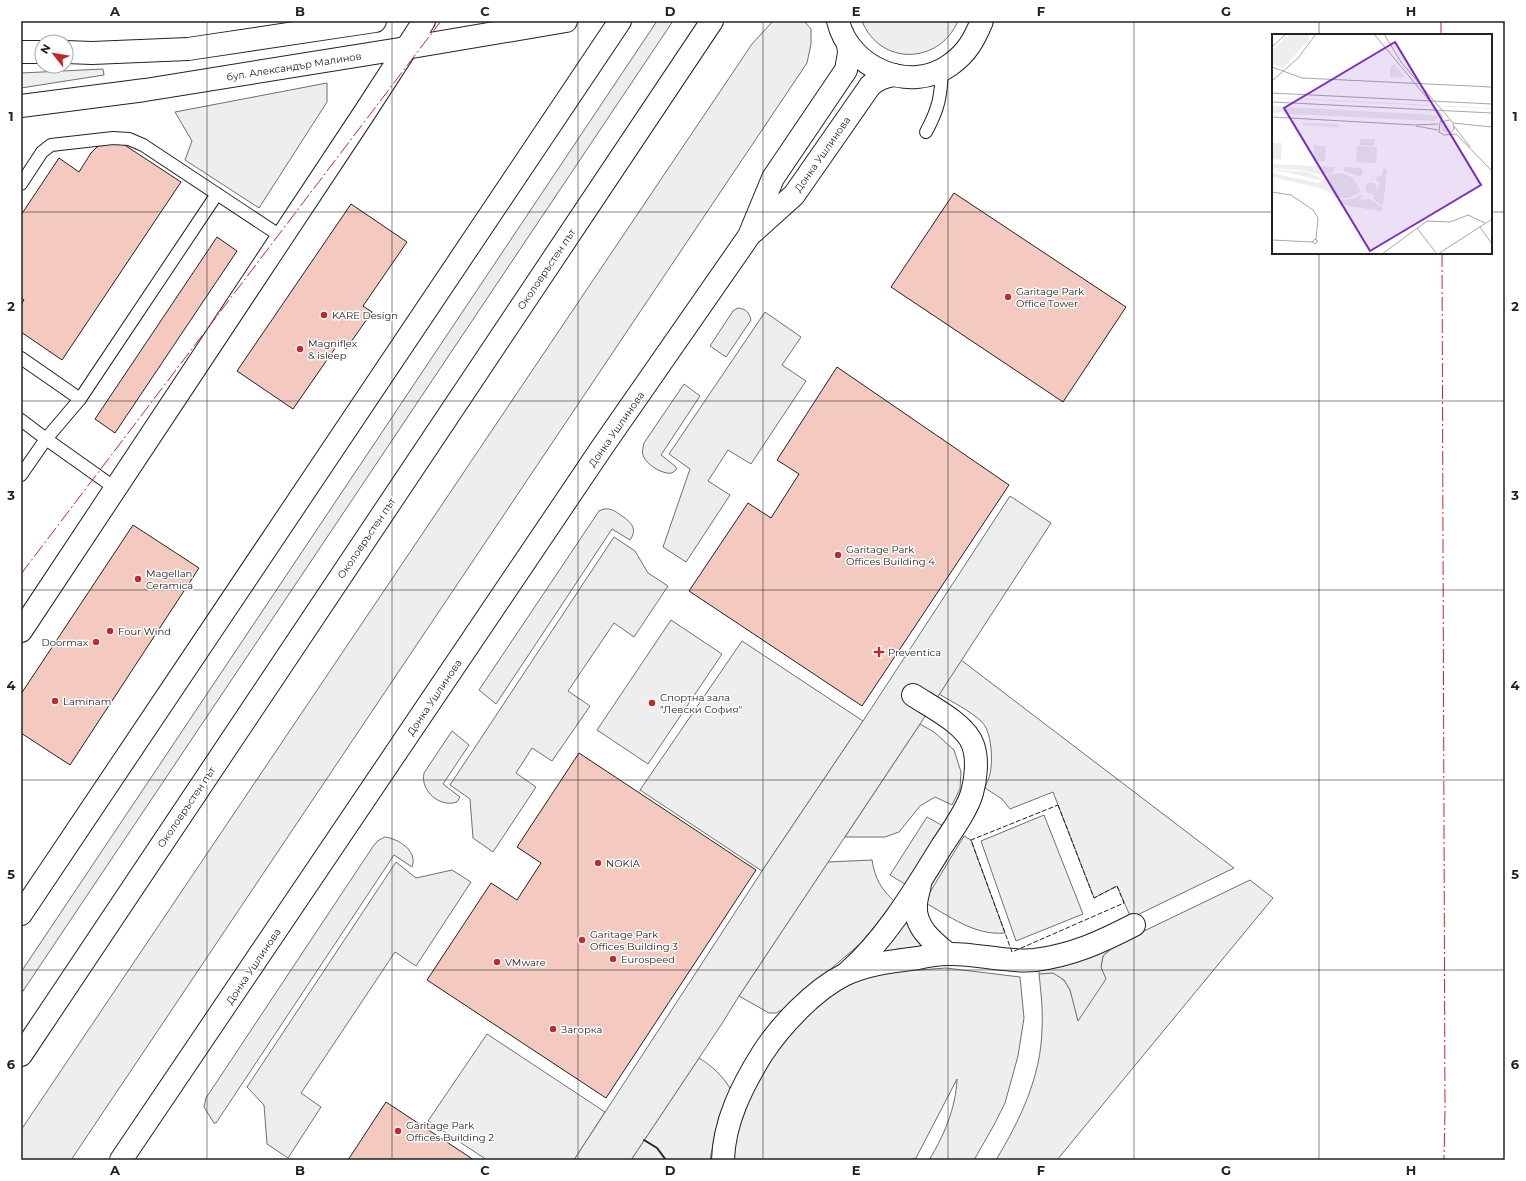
<svg xmlns="http://www.w3.org/2000/svg" width="1526" height="1181" font-family="Montserrat,sans-serif">
	<rect width="100%" height="100%" fill="#fff"/>
	<g fill="#eee" stroke="#6f6f6f">
		<polygon points="657,21 673,21 21,994 21,972"/>
		<polygon points="773,21 804,21 811,29 811,44 807,63 71,1160 21,1160 21,1130 752,44"/>
		<path d="M 862,21 L 958,21 C 939,65 880,66 862,21 Z"/>
		<polygon points="103,69 104,75 21,88 21,73"/>
		<polygon points="327,83 327,102 259,208 185,160 192,141 175,112"/>
		<path d="M 738,308 C 746,309 749,312 751,320 L 726,357 L 710,346 L 733,311 Z"/>
		<path d="M 684,384 L 700,396 L 661,455 L 675,466 L 677,469 L 672,473 C 664,475 649,466 645,459 C 641,454 643,448 644,443 Z"/>
		<path d="M 604,509 C 612,508 616,512 622,516 C 631,522 638,529 630,540 L 612,529 L 496,704 L 479,690 L 595,517 L 599,511 Z"/>
		<polygon points="671,620 722,654 648,764 597,730"/>
		<polygon points="742,641 863,721 762,871 640,790"/>
		<path d="M 961,660 L 1234,868 L 1131,918 L 1117,886 L 1094,898 L 1053,792 L 1010,809 L 1002,799 L 985,788 C 986,784 989,779 990,774 C 993,760 992,731 981,721 C 969,710 952,702 939,694 Z"/>
		<polygon points="920,724 934,732 954,750 961,772 960,789 952,805 935,797 920,806 899,832 885,837 845,837"/>
		<path d="M 452,731 L 469,745 L 443,784 L 460,797 L 457,802 C 440,808 420,791 424,773 Z"/>
		<polygon points="1044,815 1083,914 1016,941 981,841"/>
		<polygon points="927,817 945,827 908,886 890,875"/>
		<path d="M 964,836 L 971,840 L 1005,933 C 975,936 949,916 924,902 Z"/>
		<path d="M 385,837 C 399,839 418,851 412,867 L 394,855 L 216,1123 L 214,1123 L 204,1107 L 206,1098 L 374,845 L 379,840 Z"/>
		<path d="M 872,860 C 875,879 881,889 895,902 L 861,943 L 784,1009 L 776,1013 L 769,1013 L 739,996 L 828,862 Z"/>
		<path d="M 1250,880 L 1273,898 L 1057,1160 L 996,1160 C 1020,1120 1041,1077 1042,1029 C 1043,1010 1041,992 1039,974 C 1043,973 1050,972 1054,973 C 1072,981 1074,1004 1078,1020 L 1101,967 L 1103,956 L 1115,945 Z"/>
		<polygon points="909,915 924,947 899,949 876,955"/>
		<path d="M 899,968 L 919,970 L 946,968 L 1020,977 L 1024,1018 L 1018,1056 L 1005,1103 L 994,1125 L 974,1160 L 929,1160 C 944,1136 956,1107 957,1079 L 916,1158 L 907,1160 L 729,1160 L 747,1095 L 799,1019 L 854,978 Z"/>
		<polygon points="487,1034 605,1112 574,1160 487,1160 428,1121"/>
		<path d="M 699,1058 C 712,1066 723,1076 731,1090 L 715,1133 L 710,1160 L 631,1160 Z"/>
	</g>
	<g fill="#ededed" stroke="#6f6f6f">
		<polygon points="765,312 801,337 782,365 806,381 751,464 728,450 708,481 730,495 686,562 663,547 690,469 669,454"/>
		<polygon points="1010,496 1051,523 920,724 739,996 723,1022 631,1160 574,1160 762,871 863,721"/>
		<polygon points="614,537 635,551 648,573 668,586 634,637 614,623 568,691 590,706 552,761 532,748 516,773 536,787 493,852 473,838 470,799 450,785"/>
		<polygon points="396,862 416,878 452,870 471,882 416,966 395,952 301,1093 321,1107 288,1158 267,1144 264,1105 247,1087"/>
		<polygon points="1115,945 1103,956 1101,967 1106,979 1078,1021 1070,990 1064,980 1053,973 1039,974 1037,954"/>
	</g>
	<g fill="#f3c9c0" stroke="#222">
		<polygon points="120,142 181,182 62,360 21,332 21,305 24,300 21,297 21,215 59,158 79,172 91,153 97,147 104,143"/>
		<polygon points="954,193 1126,307 1063,402 891,287"/>
		<polygon points="351,204 407,242 363,306 372,312 346,349 338,344 293,409 237,371"/>
		<polygon points="217,237 237,251 115,433 95,419"/>
		<polygon points="837,367 1009,485 862,706 689,591 748,503 771,518 799,474 777,460"/>
		<polygon points="133,525 199,568 70,765 21,733 21,694"/>
		<polygon points="579,753 756,870 606,1098 427,980 491,883 517,900 541,863 517,847"/>
		<polygon points="386,1102 474,1160 348,1160"/>
	</g>
	<g fill="none" stroke-linecap="round" stroke-linejoin="round">
		<g stroke="#222" stroke-width="14">
			<g id="lane">
				<path d="M 926,132 C 939,108 941,96 942,69"/>
				<polyline points="21,184 42,152 51,145 113,138 129,139 143,145 282,237"/>
				<polyline points="21,358 80,399"/>
				<polyline points="21,420 46,439 115,488"/>
				<polyline points="21,475 46,439 80,399 217,194"/>
			</g>
		</g>
		<g stroke="#222" stroke-width="24">
			<g id="street">
				<path d="M 838,21 C 849,68 910,94 950,65 C 967,53 974,40 982,21"/>
				<polyline points="21,52 42,52"/>
				<polyline points="66,52 92,53 188,49 375,21"/>
				<polyline points="21,106 145,90 406,48 566,21"/>
				<path d="M 753,232 L 794,195 L 870,86 C 877,79 884,77 894,75"/>
				<polyline points="21,631 363,115 424,21"/>
				<path d="M 920,884 C 919,891 916,898 916,905 C 914,927 933,942 948,954"/>
				<path d="M 848,972 C 886,939 916,888 942,846 C 952,831 967,810 972,793 C 976,779 978,759 973,745 C 966,724 931,707 913,695"/>
				<polyline points="121,1160 603,446 749,236 773,178 846,70 849,53 848,44"/>
				<path d="M 723,1160 C 724,1122 742,1086 762,1054 C 780,1026 814,990 844,975 C 866,964 894,961 918,958 C 927,956 938,954 948,954 C 977,953 1005,963 1035,960 C 1073,955 1101,942 1134,925"/>
			</g>
		</g>
		<g stroke="#222" stroke-width="24">
			<g id="highway">
				<polyline points="21,914 620,21"/>
				<polyline points="21,1055 712,21"/>
			</g>
		</g>
		<use href="#lane" stroke="#fff" stroke-width="12"/>
		<use href="#street" stroke="#fff" stroke-width="22"/>
		<use href="#highway" stroke="#fff" stroke-width="22"/>
		<polygon stroke="#222" stroke-width="1" stroke-dasharray="5 2" stroke-linecap="butt" points="1058,805 1094,898 1117,886 1124,903 1012,952 971,840"/>
		<polyline stroke="#222" stroke-width="2" points="644,1140 657,1148 666,1160"/>
		<g stroke="#c62828" stroke-width="1" stroke-dasharray="14 3 2 3" stroke-linecap="butt">
			<polyline points="1441,21 1441,35"/>
			<polyline points="1442,253 1445,1111 1444,1160"/>
			<polyline points="21,574 441,21"/>
		</g>
	</g>
	<path fill="none" stroke="#222" stroke-width="1" stroke-opacity="0.55" d="M 207,21 L 207,1160M 392,21 L 392,1160M 578,21 L 578,1160M 763,21 L 763,1160M 948,21 L 948,1160M 1134,21 L 1134,1160M 1319,21 L 1319,35M 21,212 L 1273,212M 1491,212 L 1505,212M 1319,253 L 1319,1160M 21,401 L 1505,401M 21,590 L 1505,590M 21,780 L 1505,780M 21,970 L 1505,970"/>
	<g fill="#c62828" stroke="#fff" stroke-width="1.5">
		<circle cx="1008" cy="297" r="4"/>
		<circle cx="324" cy="315" r="4"/>
		<circle cx="300" cy="349" r="4"/>
		<circle cx="838" cy="555" r="4"/>
		<circle cx="138" cy="579" r="4"/>
		<circle cx="110" cy="631" r="4"/>
		<circle cx="96" cy="642" r="4"/>
		<path d="M877 646h4v4h4v4h-4v4h-4v-4h-4v-4h4z"/>
		<circle cx="55" cy="701" r="4"/>
		<circle cx="652" cy="703" r="4"/>
		<circle cx="598" cy="863" r="4"/>
		<circle cx="582" cy="940" r="4"/>
		<circle cx="613" cy="959" r="4"/>
		<circle cx="497" cy="962" r="4"/>
		<circle cx="553" cy="1029" r="4"/>
		<circle cx="398" cy="1131" r="4"/>
	</g>
	<g text-anchor="middle" stroke-width="3" stroke-linejoin="round" paint-order="stroke">
		<g font-size="10" fill="#222" stroke="#fff">
			<text transform="translate(294 66) rotate(-9)" y="4">бул. Александър Малинов</text>
			<text transform="translate(822 154) rotate(-55)" y="4">Донка Ушлинова</text>
			<text transform="translate(546 269) rotate(-56)" y="4">Околовръстен път</text>
			<text transform="translate(616 429) rotate(-55)" y="4">Донка Ушлинова</text>
			<text transform="translate(366 538) rotate(-56)" y="4">Околовръстен път</text>
			<text transform="translate(434 697) rotate(-56)" y="4">Донка Ушлинова</text>
			<text transform="translate(186 807) rotate(-56)" y="4">Околовръстен път</text>
			<text transform="translate(253 966) rotate(-56)" y="4">Донка Ушлинова</text>
		</g>
		<g font-size="10" fill="#222" stroke="#fff" text-anchor="start">
			<text x="1016" y="295">Garitage Park<tspan x="1016" dy="12">Office Tower</tspan></text>
			<text x="332" y="319">KARE Design</text>
			<text x="308" y="347">Magniflex<tspan x="308" dy="12">&amp; isleep</tspan></text>
			<text x="846" y="553">Garitage Park<tspan x="846" dy="12">Offices Building 4</tspan></text>
			<text x="146" y="577">Magellan<tspan x="146" dy="12">Ceramica</tspan></text>
			<text x="118" y="635">Four Wind</text>
			<text x="88" y="646" text-anchor="end">Doormax</text>
			<text x="888" y="656">Preventica</text>
			<text x="660" y="701">Спортна зала<tspan x="660" dy="12">"Левски София"</tspan></text>
			<text x="63" y="705">Laminam</text>
			<text x="606" y="867">NOKIA</text>
			<text x="590" y="938">Garitage Park<tspan x="590" dy="12">Offices Building 3</tspan></text>
			<text x="621" y="963">Eurospeed</text>
			<text x="505" y="966">VMware</text>
			<text x="561" y="1033">Загорка</text>
			<text x="406" y="1129">Garitage Park<tspan x="406" dy="12">Offices Building 2</tspan></text>
		</g>
	</g>
	<g transform="translate(1272 34)">
		<rect width="220" height="220" fill="#fff"/>
		<path d="M 18,0 L 37,0 L 37,6 L 11,34 L 0,30 L 0,16 ZM 122,30 L 133,43 L 118,44 L 118,34 ZM 0,63 L 220,74 L 220,75 L 0,64 ZM 0,72 L 161,81 L 166,83 L 162,87 L 0,79 ZM168.5 93a5.5 5.5 0 1 1 11 0a5.5 5.5 0 1 1-11 0ZM 32,89 L 65,90 L 67,92 L 65,95 L 65,93 L 30,91 ZM 88,105 L 103,105 L 102,112 L 88,111 ZM 0,109 L 10,109 L 9,126 L 0,125 ZM 42,111 L 54,112 L 53,127 L 41,127 ZM 85,112 L 105,113 L 104,129 L 84,128 ZM 0,130 L 63,133 L 63,134 L 61,138 L 51,141 L 29,136 L 0,134 ZM 71,133 L 89,134 L 91,138 L 89,142 L 83,141 L 72,137 ZM 0,135 L 35,138 L 49,144 L 46,146 ZM 111,135 L 115,135 L 111,172 L 101,165 L 103,162 L 100,161 L 108,151 L 104,144 L 110,141 ZM 0,139 L 47,149 L 57,140 L 71,139 L 81,144 L 89,158 L 76,164 L 62,164 L 62,161 L 51,155 L 1,143 ZM93.5 154a5.5 5.5 0 1 1 11 0a5.5 5.5 0 1 1-11 0ZM 90,160 L 88,166 L 97,165 L 111,174 L 110,177 L 62,170 L 66,166 L 81,165 Z" fill="#eee"/>
		<path fill="none" stroke="#a7a7a7" stroke-width="1" d="M 102,0 L 170,82 L 169,87M 112,0 L 129,28 L 181,89 L 182,95 L 178,100M 0,13 L 14,0M 0,33 L 30,44 L 220,53M 0,47 L 26,24 L 44,0M 0,59 L 220,70M 0,68 L 220,79M 0,83 L 143,91 L 166,90M 178,86 L 168,88 L 167,98 L 172,101 L 184,100 L 220,137M 181,89 L 220,93M 144,92 L 166,96M 182,92 L 198,113M 0,158 L 19,161 L 41,176 L 46,184 L 44,205M 208,193 L 220,210M 145,194 L 165,220M 0,206 L 40,208 L 43,210 L 46,207 L 43,205 L 40,208M 110,220 L 155,187 L 178,188 L 196,181 L 213,189M 166,220 L 220,185"/>
		<path fill="#7b2cbf" fill-opacity="0.15" stroke="#7b2cbf" stroke-width="2" d="M 123,8 L 209,151 L 98,217 L 12,74 Z"/>
		<rect width="220" height="220" fill="none" stroke="#222" stroke-width="2"/>
	</g>
	<rect width="1526" height="1181" fill="none" stroke="#ffffff" stroke-width="44"/>
	<g transform="translate(54 54) rotate(301)"><circle r="19" fill="#ffffff" stroke="#a7a7a7"/>
	<path d="M0-3L7 15L0 10L-7 15Z" fill="#c62828"/>
	<text y="-6" font-size="11" font-weight="bold" text-anchor="middle" fill="#222222">N</text>
	</g>
	<rect x="22" y="22" width="1482" height="1137" fill="none" stroke="#222" stroke-width="1.5"/>
	<g font-size="13" text-anchor="middle" font-weight="bold" fill="#222">
		<text x="115" y="16">A</text>
		<text x="300" y="16">B</text>
		<text x="485" y="16">C</text>
		<text x="670" y="16">D</text>
		<text x="856" y="16">E</text>
		<text x="1041" y="16">F</text>
		<text x="1226" y="16">G</text>
		<text x="1411" y="16">H</text>
		<text x="11" y="121">1</text>
		<text x="1515" y="121">1</text>
		<text x="11" y="311">2</text>
		<text x="1515" y="311">2</text>
		<text x="11" y="500">3</text>
		<text x="1515" y="500">3</text>
		<text x="11" y="690">4</text>
		<text x="1515" y="690">4</text>
		<text x="11" y="879">5</text>
		<text x="1515" y="879">5</text>
		<text x="11" y="1069">6</text>
		<text x="1515" y="1069">6</text>
		<text x="115" y="1175">A</text>
		<text x="300" y="1175">B</text>
		<text x="485" y="1175">C</text>
		<text x="670" y="1175">D</text>
		<text x="856" y="1175">E</text>
		<text x="1041" y="1175">F</text>
		<text x="1226" y="1175">G</text>
		<text x="1411" y="1175">H</text>
	</g>
</svg>
